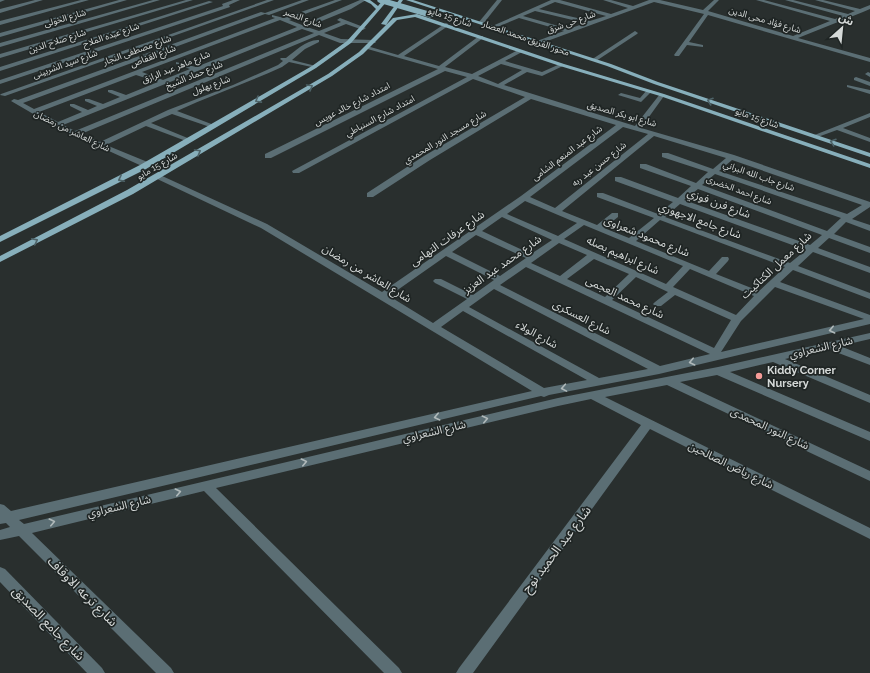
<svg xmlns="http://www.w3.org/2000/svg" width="870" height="673" font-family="Raleway,'Noto Sans Arabic',sans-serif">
	<rect width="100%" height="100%" fill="#292f2e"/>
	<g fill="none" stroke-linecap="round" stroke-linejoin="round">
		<g fill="#5b6e74" fill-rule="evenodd">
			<polygon points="0,0 5,0 0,2"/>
			<polygon points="35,0 43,0 0,13 0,9"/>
			<polygon points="81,0 89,0 0,25 0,21"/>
			<polygon points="119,0 127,0 0,37 0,33"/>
			<polygon points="153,0 160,0 0,47 0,43"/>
			<polygon points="186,0 193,0 0,58 0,54"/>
			<polygon points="233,0 240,0 229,5 230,7 0,84 0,80 223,6 222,4"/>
			<polygon points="267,0 274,0 5,96 0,95 1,94"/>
			<path d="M 302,0 L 309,0 L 269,15 L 265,14 L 23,103 L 34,109 L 275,18 L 272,17 L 272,15 L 284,18 L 335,0 L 342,0 L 289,20 L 302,25 L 360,0 L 366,0 L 351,9 L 307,27 L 319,31 L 341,22 L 337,20 L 340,18 L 366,28 L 363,30 L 346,24 L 324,33 L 341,39 L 373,40 L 376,42 L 375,43 L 340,43 L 319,35 L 81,134 L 100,142 L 168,110 L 233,85 L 278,65 L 283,61 L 280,59 L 281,58 L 286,58 C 295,51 307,39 319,40 L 319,42 L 305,49 L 292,60 L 316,66 L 316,68 L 289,62 L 282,67 C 247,83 212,95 177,111 L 214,125 L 214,127 L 210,127 L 172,114 L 151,123 L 190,139 L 190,141 L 186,141 L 146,126 L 106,145 L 150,163 L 150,167 L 144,167 L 54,126 L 11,101 L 14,99 L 18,100 L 261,12 L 265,13 ZM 280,20 L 297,27 L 196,67 L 176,62 L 176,64 L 190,69 L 163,80 L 142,72 ZM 302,29 L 314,33 L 75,131 L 63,125 ZM 136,75 L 158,82 L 126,95 L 112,90 L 108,90 L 108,92 L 120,97 L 103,104 L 89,99 L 85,99 L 85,101 L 97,106 L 88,110 L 74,104 L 70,104 L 70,106 L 82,112 L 58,122 L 39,112 Z"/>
			<polygon points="497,0 502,0 483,24 479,24 479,22"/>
			<path d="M 551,0 L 560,0 L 611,14 L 628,8 L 603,0 L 611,0 L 633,6 L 649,0 L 660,0 L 703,10 L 714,0 L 719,0 L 708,11 L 793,36 L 830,21 L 756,0 L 764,0 L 835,19 L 843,16 L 785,0 L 793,0 L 848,14 L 855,11 L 815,0 L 823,0 L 860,9 L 870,5 L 870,9 L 863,12 L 798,38 L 870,58 L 870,62 L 708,15 L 689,42 L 703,45 L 703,47 L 687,45 L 679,56 L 675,56 L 674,55 L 704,14 L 654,2 L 539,44 L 536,42 L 537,41 L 564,31 L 519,18 L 495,28 L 490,27 ZM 555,2 L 606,16 L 590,21 L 539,9 ZM 535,11 L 585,23 L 569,29 L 523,16 Z"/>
			<polygon points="209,1 213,2 0,71 0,67"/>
			<path d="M 446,23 L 448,24 L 448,26 L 404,56 L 439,66 L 479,36 L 483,36 L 483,38 L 445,67 L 472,74 L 518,50 L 522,50 L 522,52 L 505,61 L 542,72 L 560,64 L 565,65 L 542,76 L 527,72 L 504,85 L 635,126 L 660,94 L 664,94 L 664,96 L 641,128 L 734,155 L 870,202 L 870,207 L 852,219 L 870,225 L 870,231 L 846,222 L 834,234 L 870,247 L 870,253 L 829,238 L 818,248 L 870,267 L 870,273 L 813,252 L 798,266 L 870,293 L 870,299 L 793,270 L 780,282 L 870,315 L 870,324 L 659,374 L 549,395 L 544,397 L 541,396 L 19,520 L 24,524 L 558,398 L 718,367 L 870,333 L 870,339 L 840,346 L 870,358 L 870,365 L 828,349 L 785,359 L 870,395 L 870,403 L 773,362 L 730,372 L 870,432 L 870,441 L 717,375 L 680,382 L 870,471 L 870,481 L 667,385 L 605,397 L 870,528 L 870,539 L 650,429 L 473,673 L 456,673 L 459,668 L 641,425 L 591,399 L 558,406 L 216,488 L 399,668 L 402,673 L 384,673 L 204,491 L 32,533 L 171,668 L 174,673 L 156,673 L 19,536 L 0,540 L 0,530 L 10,527 L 6,523 L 0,524 L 0,504 L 4,505 L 11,511 L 532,391 L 261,228 L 153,177 L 154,175 L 160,175 L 267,224 L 382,292 L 521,196 L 616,125 L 531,99 L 430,160 L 373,197 L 367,197 L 367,193 L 424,156 L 525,97 L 473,79 L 299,173 L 293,173 L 292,171 L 467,77 L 445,71 L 271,158 L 265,158 L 265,154 L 438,69 L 364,48 L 367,46 L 398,55 ZM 501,64 L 522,70 L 498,84 L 478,76 ZM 623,127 L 648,134 L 555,208 L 530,197 ZM 654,136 L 726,158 L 713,169 L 668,153 L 662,153 L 662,157 L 708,172 L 696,183 L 646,164 L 640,164 L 640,168 L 691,186 L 678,198 L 621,177 L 615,177 L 615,181 L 673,202 L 658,214 L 603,193 L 597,193 L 597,197 L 654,218 L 629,238 L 604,228 L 618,217 L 618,213 L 612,213 L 597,225 L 562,211 ZM 732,160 L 862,205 L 847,214 L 719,171 ZM 715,174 L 841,218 L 827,231 L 702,185 ZM 698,189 L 822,235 L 810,245 L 684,200 ZM 525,201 L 577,223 L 558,236 L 507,214 ZM 680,204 L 806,250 L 790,263 L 665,217 ZM 502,217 L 552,240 L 531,254 L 482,231 ZM 660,220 L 785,267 L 759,291 L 716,274 L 728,261 L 729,259 L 728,257 L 722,257 L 709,271 L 636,241 ZM 584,225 L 683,266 L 666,284 L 564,239 ZM 476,235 L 526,258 L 500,276 L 452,252 ZM 559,243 L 587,255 L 560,276 L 531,263 ZM 446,256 L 494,280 L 473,295 L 441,279 L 435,279 L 433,281 L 435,283 L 467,299 L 433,323 L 389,296 ZM 594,259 L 629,274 L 605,297 L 567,279 ZM 526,267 L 710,354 L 660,366 L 500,285 ZM 690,269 L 754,296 L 736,315 L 673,287 ZM 636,277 L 668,292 L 655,302 L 653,304 L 655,306 L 661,306 L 675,295 L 731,320 L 714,348 L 612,300 ZM 775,287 L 864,319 L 721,352 L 741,321 ZM 494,289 L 648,369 L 599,378 L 469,307 ZM 463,311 L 587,380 L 544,388 L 441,327 Z"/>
			<polygon points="635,31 638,33 637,34 596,61 591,60"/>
			<polygon points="868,72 870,73 870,77 865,74"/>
			<polygon points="856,77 870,82 870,86 854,80 854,78"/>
			<polygon points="847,85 870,90 870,94 847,87"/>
			<polygon points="647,90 652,91 641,102 618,95 621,93 640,98"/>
			<polygon points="870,113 870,117 843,128 870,138 870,142 837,130 815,138 812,136"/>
			<polygon points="0,567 5,569 102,668 105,673 87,673 0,582"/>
		</g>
		<g fill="#87afbb" fill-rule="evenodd">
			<polygon points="363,0 370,0 378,6 383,0 388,0 351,43 316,68 146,169 0,242 0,236 140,165 312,66 347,41 376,9 371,4"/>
			<polygon points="399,0 403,0 386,25 393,18 417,14 564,64 664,94 870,164 870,168 660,96 560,66 415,17 397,20 363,54 332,76 133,194 0,262 0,256 127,190 328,74 359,52 386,25 381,24"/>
			<polygon points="406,0 413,0 611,64 658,82 870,153 870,157 654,84 607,66"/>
		</g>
		<polyline stroke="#87afbb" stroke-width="5.5" points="380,0 431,15"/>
	</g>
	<defs><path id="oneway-chevron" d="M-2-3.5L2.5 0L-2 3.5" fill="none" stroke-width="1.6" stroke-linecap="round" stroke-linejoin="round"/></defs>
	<g stroke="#4e6368">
		<use href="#oneway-chevron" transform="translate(310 87) rotate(-30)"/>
		<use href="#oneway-chevron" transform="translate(258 100) rotate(151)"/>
		<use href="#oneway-chevron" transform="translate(710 101) rotate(-161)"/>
		<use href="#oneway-chevron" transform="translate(833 142) rotate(-162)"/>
		<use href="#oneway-chevron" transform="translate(198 152) rotate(-30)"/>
		<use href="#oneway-chevron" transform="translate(121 179) rotate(153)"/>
		<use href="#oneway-chevron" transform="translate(35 241) rotate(-27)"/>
	</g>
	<g stroke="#b0b9ba">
		<use href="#oneway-chevron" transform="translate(832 330) rotate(167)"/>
		<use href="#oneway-chevron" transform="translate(692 362) rotate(167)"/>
		<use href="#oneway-chevron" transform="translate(564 388) rotate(170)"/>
		<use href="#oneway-chevron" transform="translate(437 417) rotate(167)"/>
		<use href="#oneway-chevron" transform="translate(485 419) rotate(-13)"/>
		<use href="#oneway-chevron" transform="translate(304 462) rotate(-13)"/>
		<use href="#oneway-chevron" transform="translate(178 492) rotate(-13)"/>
		<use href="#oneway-chevron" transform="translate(52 522) rotate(-13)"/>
	</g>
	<circle fill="#f59b98" stroke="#1f2524" stroke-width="1.5" cx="759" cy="376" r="4"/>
	<g text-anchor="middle" stroke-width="3.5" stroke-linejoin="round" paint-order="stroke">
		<g font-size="9" fill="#d5d9d8" stroke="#1f2524">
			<text transform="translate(450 17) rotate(18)" y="3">شارع 15 مايو</text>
			<text transform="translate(65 18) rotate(-16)" y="3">شارع الخولى</text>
			<text transform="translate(303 18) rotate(20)" y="3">شارع النصر</text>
			<text transform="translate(765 20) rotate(16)" y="3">شارع فؤاد محى الدين</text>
			<text transform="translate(571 22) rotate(-20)" y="3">شارع حى شرق</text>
			<text transform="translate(111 35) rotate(-19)" y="3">شارع عبده الملاح</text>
			<text transform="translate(526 38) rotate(19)" y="3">محور الفريق محمد العصار</text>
			<text transform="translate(57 41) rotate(-18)" y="3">شارع صلاح الدين</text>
			<text transform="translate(137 50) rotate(-20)" y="3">شارع مصطفى النجار</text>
			<text transform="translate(153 56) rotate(-21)" y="3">شارع القفاص</text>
			<text transform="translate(65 64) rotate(-20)" y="3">شارع سيد الشربينى</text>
			<text transform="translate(176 67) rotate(-22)" y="3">شارع ماهر عبد الرازق</text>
			<text transform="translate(194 75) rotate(-22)" y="3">شارع حماد الشيخ</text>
			<text transform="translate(211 85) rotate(-20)" y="3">شارع بهلول</text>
			<text transform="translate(352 104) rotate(-27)" y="3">امتداد شارع خالد عويس</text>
			<text transform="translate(622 114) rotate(16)" y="3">شارع ابو بكر الصديق</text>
			<text transform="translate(380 116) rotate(-28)" y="3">امتداد شارع السنباطي</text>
			<text transform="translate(757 118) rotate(19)" y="3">شارع 15 مايو</text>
			<text transform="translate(72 131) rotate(26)" y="3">شارع العاشر من رمضان</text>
			<text transform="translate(445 137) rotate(-31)" y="3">شارع مسجد النور المحمدي</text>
			<text transform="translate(567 153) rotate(-37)" y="3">شارع عبد المنعم الشامى</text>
			<text transform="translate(599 164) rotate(-38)" y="3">شارع حسن عبد ربه</text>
			<text transform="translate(157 166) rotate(-30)" y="3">شارع 15 مايو</text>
			<text transform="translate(759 176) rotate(19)" y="3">شارع جاب الله البراني</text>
			<text transform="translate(739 190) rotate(20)" y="3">شارع احمد الخضرى</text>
		</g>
		<g font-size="11" fill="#d5d9d8" stroke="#1f2524">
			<text transform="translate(719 203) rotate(20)" y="4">شارع فرن فوزي</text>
			<text transform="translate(700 220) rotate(20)" y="4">شارع جامع الاجهوري</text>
			<text transform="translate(647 236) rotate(22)" y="4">شارع محمود شعراوى</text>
			<text transform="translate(447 238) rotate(-35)" y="4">شارع عرفات التهامى</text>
			<text transform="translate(623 255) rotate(24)" y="4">شارع ابراهيم بصله</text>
			<text transform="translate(502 264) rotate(-35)" y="4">شارع محمد عبد العزيز</text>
			<text transform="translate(776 265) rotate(-43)" y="4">شارع معمل الكتاكيت</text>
			<text transform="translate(367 273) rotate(31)" y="4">شارع العاشر من رمضان</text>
			<text transform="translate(625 297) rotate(25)" y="4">شارع محمد العجمى</text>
			<text transform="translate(582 317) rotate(27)" y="4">شارع العسكرى</text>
			<text transform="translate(537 334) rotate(29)" y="4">شارع الولاء</text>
			<text transform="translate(821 347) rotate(-13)" y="4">شارع الشعراوي</text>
			<text transform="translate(770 428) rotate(25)" y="4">شارع النور المحمدى</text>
			<text transform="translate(434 431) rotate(-13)" y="4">شارع الشعراوي</text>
			<text transform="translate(731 465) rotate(26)" y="4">شارع رياض الصالحين</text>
			<text transform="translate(119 506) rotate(-13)" y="4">شارع الشعراوي</text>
		</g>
		<g font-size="11" font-weight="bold" fill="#d5d9d8" stroke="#1f2524" text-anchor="start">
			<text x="767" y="374">Kiddy Corner<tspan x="767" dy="13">Nursery</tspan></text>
		</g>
		<g font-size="13" fill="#d5d9d8" stroke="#1f2524">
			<text transform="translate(556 549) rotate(-53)" y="5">شارع عبد الحميد نوح</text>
			<text transform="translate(83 591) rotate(45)" y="5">شارع ترعه الاوقاف</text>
			<text transform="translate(49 623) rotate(46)" y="5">شارع جامع الصديق</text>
		</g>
	</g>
	<g transform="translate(842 28) rotate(27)" stroke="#1f2524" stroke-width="3" paint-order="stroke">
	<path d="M0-3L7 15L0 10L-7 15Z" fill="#d5d9d8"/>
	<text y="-6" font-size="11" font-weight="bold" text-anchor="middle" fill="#d5d9d8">ش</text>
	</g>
</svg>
